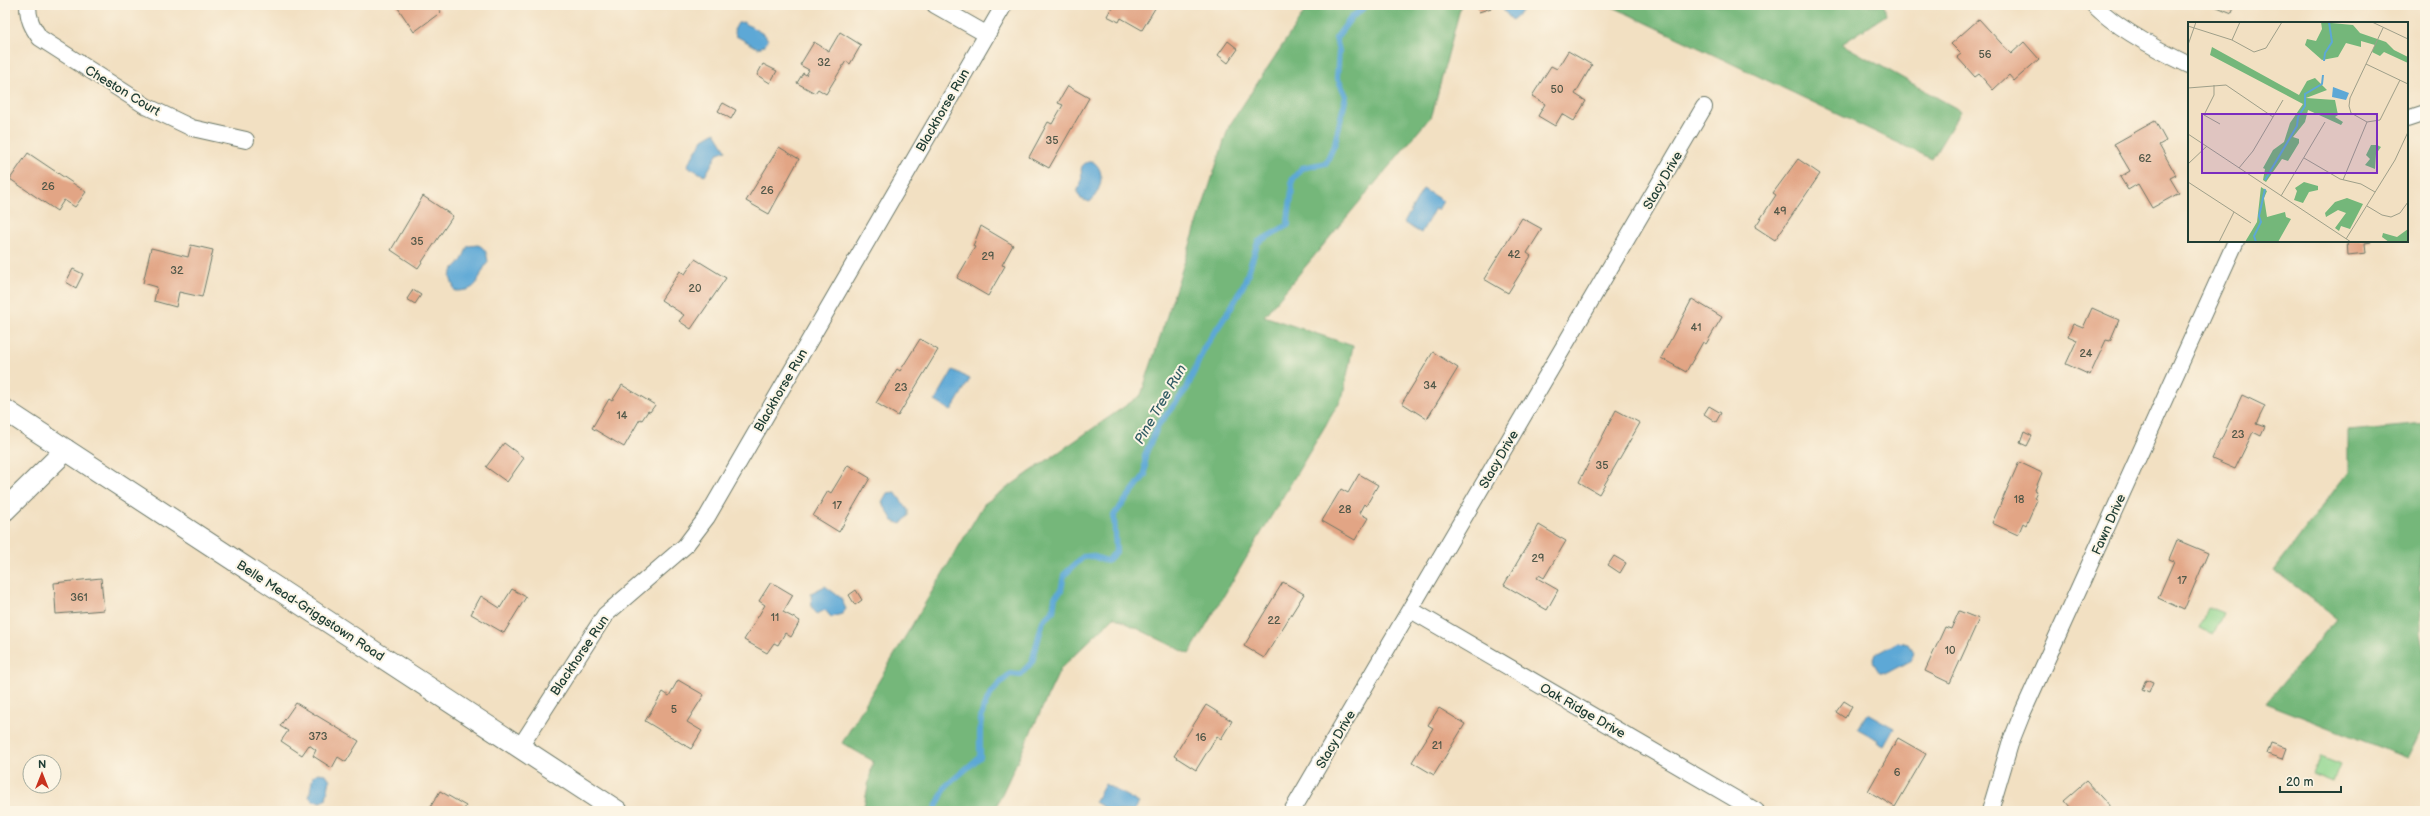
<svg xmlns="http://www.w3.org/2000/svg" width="2430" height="816" font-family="'Balsamiq Sans',sans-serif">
	<rect width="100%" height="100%" fill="#fcf5e5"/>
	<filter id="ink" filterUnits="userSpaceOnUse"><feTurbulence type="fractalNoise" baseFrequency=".025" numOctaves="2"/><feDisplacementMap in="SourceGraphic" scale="8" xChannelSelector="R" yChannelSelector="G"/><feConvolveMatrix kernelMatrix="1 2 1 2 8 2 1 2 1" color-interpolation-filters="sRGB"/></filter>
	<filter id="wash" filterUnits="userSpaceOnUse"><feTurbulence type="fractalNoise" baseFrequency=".012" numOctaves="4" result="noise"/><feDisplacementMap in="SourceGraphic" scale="16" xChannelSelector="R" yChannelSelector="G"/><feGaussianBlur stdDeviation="0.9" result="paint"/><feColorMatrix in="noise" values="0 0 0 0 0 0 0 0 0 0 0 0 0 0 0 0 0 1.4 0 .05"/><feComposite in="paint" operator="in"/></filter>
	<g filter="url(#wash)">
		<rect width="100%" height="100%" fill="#f2e0c2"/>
		<g fill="#91d690" stroke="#588a62">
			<polygon points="2208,607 2223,613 2214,634 2199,628"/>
			<polygon points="2320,757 2340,765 2333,782 2313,774"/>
		</g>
		<g fill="#74b77a" stroke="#4a7a57">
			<polygon points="1309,5 1461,5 1432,115 1264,316 1353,346 1343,396 1189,654 1114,617 1061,668 994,811 863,811 873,761 842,743 984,504 1141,395 1229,126"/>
			<polygon points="1609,5 1884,5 1886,15 1842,44 1961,111 1932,159"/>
			<polygon points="2425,424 2425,549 2420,555 2421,633 2425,655 2425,723 2407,758 2266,703 2337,618 2274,570 2348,472 2348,431"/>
		</g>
		<g fill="#5da8d6" stroke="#3e7285">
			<polygon points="1502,5 1525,5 1527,7 1512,20 1504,11"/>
			<polygon points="743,22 765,35 768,40 764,46 758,48 736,36 734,30 738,23"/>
			<polygon points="715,132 726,150 718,153 705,176 687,166 703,139"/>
			<path d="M 1092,161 C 1108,171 1100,192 1090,202 L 1081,199 L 1077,192 C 1078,189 1081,185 1081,182 C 1084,172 1075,165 1092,161 Z"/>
			<polygon points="1423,189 1443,201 1438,210 1435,208 1421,233 1404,223"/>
			<path d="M 478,245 C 486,248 487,254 488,262 C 475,279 482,291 455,291 L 450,277 L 453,269 L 462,260 L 468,246 Z"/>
			<polygon points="953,370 970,379 951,411 935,401"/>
			<polygon points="895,492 908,510 908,516 901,524 893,521 882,502 887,493"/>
			<polygon points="825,586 841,598 846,609 842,614 831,617 825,610 817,614 812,608 811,593"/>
			<polygon points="1898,642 1908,644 1913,652 1911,660 1887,673 1879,672 1873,662 1876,654"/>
			<polygon points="1867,713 1894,728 1884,746 1877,742 1878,740 1858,729"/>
			<polygon points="318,773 326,774 330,780 326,799 322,802 313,801 309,797 313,776"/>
			<polygon points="1105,784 1139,803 1134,811 1110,811 1095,802"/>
		</g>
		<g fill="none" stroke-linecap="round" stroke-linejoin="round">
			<path stroke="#5da8d6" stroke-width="6" d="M 934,811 L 946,786 L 980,757 C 980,717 977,702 1010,674 L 1020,675 L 1032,662 L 1043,621 L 1053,611 L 1055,597 L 1061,591 L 1064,575 L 1083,557 L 1092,556 L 1107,561 L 1116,552 L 1114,515 L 1145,475 L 1145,455 L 1159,424 L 1187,388 L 1204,348 L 1232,306 L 1245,282 L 1258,242 L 1288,225 C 1288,209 1293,196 1292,180 L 1302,168 L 1326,163 L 1335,143 L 1346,96 L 1337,77 L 1339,51 L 1336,38 L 1351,18 L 1367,5"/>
		</g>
		<g id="blocks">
			<g fill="#e2a585">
				<polygon points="396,5 436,5 441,12 414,32"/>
				<polygon points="1113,5 1157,5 1142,30 1121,18 1119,22 1107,16"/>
				<polygon points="1477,5 1490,5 1491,8 1479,12"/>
				<polygon points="2212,5 2235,5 2232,13"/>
				<polygon points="1979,19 2011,54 2024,42 2039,59 2014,81 2009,75 1993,90 1979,74 1975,77 1957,57 1961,54 1951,44"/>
				<polygon points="840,32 861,45 850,64 846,61 826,94 818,89 815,93 797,83 803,73 806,75 809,70 800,65 814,42 829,51"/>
				<polygon points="1228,41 1238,49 1228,63 1218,55"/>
				<polygon points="1568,51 1592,65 1575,94 1586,101 1574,121 1562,114 1555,126 1538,116 1545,104 1532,96 1551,66 1557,69"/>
				<polygon points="763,64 777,71 770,83 757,75"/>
				<polygon points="1068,86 1089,98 1049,168 1029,157 1048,122 1052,124 1063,105 1058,103"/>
				<polygon points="723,103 736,110 731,119 718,111"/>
				<polygon points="2155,121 2166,141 2159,145 2176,175 2170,178 2179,193 2152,208 2138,184 2128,190 2120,177 2130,171 2114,144"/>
				<polygon points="779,147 799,159 769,214 746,201"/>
				<polygon points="28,153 86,192 75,207 64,200 57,211 10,179"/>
				<polygon points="1798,159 1820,174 1775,240 1755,227 1776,195 1773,193"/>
				<polygon points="423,196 453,216 418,268 391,250"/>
				<polygon points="1522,218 1542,229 1527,253 1531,256 1508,293 1484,279"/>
				<polygon points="981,226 1013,245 1002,265 1005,266 988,296 957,278 975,247 973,246"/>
				<polygon points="2347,241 2371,241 2371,242 2365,243 2366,253 2348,255"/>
				<polygon points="191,245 213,250 202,297 179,292 176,307 154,301 157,287 143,283 151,248 188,257"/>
				<polygon points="695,259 726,278 691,329 679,321 684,315 661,300 680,271 685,274"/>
				<polygon points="73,269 83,274 76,288 66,282"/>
				<polygon points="413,290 421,295 415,304 407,299"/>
				<polygon points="1692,299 1722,317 1706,344 1703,342 1686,372 1661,358"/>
				<polygon points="2092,308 2119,320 2110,341 2106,340 2090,375 2066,364 2077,340 2068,336 2073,324 2083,328"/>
				<polygon points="920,339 938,350 898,416 876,403 897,369 900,371"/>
				<polygon points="1433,352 1458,368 1427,419 1402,403"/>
				<polygon points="622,385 655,405 650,412 648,411 642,420 640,419 624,447 592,428 609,399 612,401"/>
				<polygon points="2242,395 2265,406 2256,424 2265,427 2261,436 2253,432 2235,469 2212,459"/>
				<polygon points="1709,406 1721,413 1716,422 1704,414"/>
				<polygon points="1616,410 1640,423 1599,494 1579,482"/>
				<polygon points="2024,432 2032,436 2027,446 2020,443"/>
				<polygon points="504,443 524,458 507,482 486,467"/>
				<polygon points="2019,462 2042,473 2035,490 2037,491 2034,498 2037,500 2026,525 2023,523 2018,535 1992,523"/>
				<polygon points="848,465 870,478 839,532 813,516 828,491 831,493"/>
				<polygon points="1359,474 1378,485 1366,506 1364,504 1359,513 1368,518 1355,540 1322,521 1341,489 1348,493"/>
				<polygon points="1539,525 1566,541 1544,578 1539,575 1537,578 1558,590 1547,610 1504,585"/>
				<polygon points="2177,540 2208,553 2184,610 2158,598 2174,561 2169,559"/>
				<polygon points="1614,556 1626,563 1620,573 1608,565"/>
				<polygon points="101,578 104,610 56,614 54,583"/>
				<polygon points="771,582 793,595 783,612 800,621 791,637 785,633 778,645 774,643 767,653 744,640 765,605 759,601"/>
				<polygon points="1283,582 1304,594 1264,658 1244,646"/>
				<polygon points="512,589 526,597 504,633 471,614 481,596 500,608"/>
				<polygon points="856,590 862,600 855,605 849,595"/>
				<polygon points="1959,611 1979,619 1950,683 1925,671 1945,627 1951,629"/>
				<polygon points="2146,679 2153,682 2149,692 2142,689"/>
				<polygon points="678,680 704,695 687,722 702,731 691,749 645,721 663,692 669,696"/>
				<polygon points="1844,701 1852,706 1845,718 1836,712"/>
				<polygon points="296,703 359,741 346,762 338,757 332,768 313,756 316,750 309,745 302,755 281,741 288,731 280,726"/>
				<polygon points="1206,705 1232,721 1221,739 1217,736 1196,770 1174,756"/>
				<polygon points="1439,708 1465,724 1434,775 1412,762 1433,728 1428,725"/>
				<polygon points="1898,738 1926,754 1895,807 1868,791"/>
				<polygon points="2271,743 2286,748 2282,759 2267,754"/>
				<polygon points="2086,781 2114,811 2068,811 2071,808 2064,800"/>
				<polygon points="440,791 466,806 463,811 428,811"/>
			</g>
		</g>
	</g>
	<g filter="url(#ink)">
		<use href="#blocks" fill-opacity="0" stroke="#697666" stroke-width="1"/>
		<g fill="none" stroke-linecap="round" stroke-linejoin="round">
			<g stroke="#697666" stroke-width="18">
				<g id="minor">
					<path d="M 28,5 C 28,19 32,27 40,38 L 146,106 L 192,128 L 246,140"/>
					<polyline points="935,5 986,34"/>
					<path d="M 2094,5 C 2118,29 2158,50 2189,65"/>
					<polyline points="2407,119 2425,113"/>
					<polyline points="1411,610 1756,811"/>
					<polyline points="520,747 605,615 685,546 707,517 1004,5"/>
					<polyline points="1292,811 1704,107"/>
					<polyline points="1990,811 2010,744 2022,714 2236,241"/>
				</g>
			</g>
			<g stroke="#697666" stroke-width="23">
				<g id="tertiary">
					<polyline points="5,410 617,811"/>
					<polyline points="5,510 66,450"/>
				</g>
			</g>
			<use href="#minor" stroke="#fff" stroke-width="16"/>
			<use href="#tertiary" stroke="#fff" stroke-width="21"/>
		</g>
	</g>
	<g text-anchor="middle" stroke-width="4" stroke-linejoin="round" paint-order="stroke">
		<g font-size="11" fill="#505748">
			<text x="1985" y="58">56</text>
			<text x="824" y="66">32</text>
			<text x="1557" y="93">50</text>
			<text x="1052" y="144">35</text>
			<text x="2145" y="162">62</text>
			<text x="48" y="190">26</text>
			<text x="767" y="194">26</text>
			<text x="1780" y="215">49</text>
			<text x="417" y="245">35</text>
			<text x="1514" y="258">42</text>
			<text x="988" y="260">29</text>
			<text x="177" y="274">32</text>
			<text x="695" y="292">20</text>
			<text x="1696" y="331">41</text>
			<text x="2086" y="357">24</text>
			<text x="1430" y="389">34</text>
			<text x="901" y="391">23</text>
			<text x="622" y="419">14</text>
			<text x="2238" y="438">23</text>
			<text x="1602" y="469">35</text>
			<text x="2019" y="503">18</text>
			<text x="837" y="509">17</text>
			<text x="1345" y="513">28</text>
			<text x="1538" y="562">29</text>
			<text x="2182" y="584">17</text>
			<text x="79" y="601">361</text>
			<text x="775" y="621">11</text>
			<text x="1274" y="624">22</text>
			<text x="1950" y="654">10</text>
			<text x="674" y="713">5</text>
			<text x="318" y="740">373</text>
			<text x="1201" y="741">16</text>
			<text x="1437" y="749">21</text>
			<text x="1897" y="776">6</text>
		</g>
		<g font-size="13" fill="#1f3d34" stroke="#fcf5e5">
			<text transform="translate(123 90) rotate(31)" y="5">Cheston Court</text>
			<text transform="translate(942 110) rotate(-60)" y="5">Blackhorse Run</text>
			<text transform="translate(1662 180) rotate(-60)" y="5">Stacy Drive</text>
			<text transform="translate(780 390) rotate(-60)" y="5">Blackhorse Run</text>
			<text transform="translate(1498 459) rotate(-60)" y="5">Stacy Drive</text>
			<text transform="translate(2108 524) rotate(-66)" y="5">Fawn Drive</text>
			<text transform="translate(311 610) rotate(33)" y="5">Belle Mead-Griggstown Road</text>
			<text transform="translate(579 655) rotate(-56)" y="5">Blackhorse Run</text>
			<text transform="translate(1583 710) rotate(30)" y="5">Oak Ridge Drive</text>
			<text transform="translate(1335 739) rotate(-60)" y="5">Stacy Drive</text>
		</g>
		<g font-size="14" font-style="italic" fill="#325d65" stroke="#fcf5e5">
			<text transform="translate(1160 404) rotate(-60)" y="5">Pine Tree Run</text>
		</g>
	</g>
	<g transform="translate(2188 22)">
		<rect width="220" height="220" fill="#f2e0c2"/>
		<path d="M 133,0 L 165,3 L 172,11 L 198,20 L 206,28 L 220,35 L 220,41 L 196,30 L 192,34 L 184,30 L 187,23 L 173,19 L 173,25 L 158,21 L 150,35 L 134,38 L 117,23 L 119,17 L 128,19 L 134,7 ZM 24,25 L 111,73 L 119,59 L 127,56 L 139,68 L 118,76 L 147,78 L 150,93 L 147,95 L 155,100 L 153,103 L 120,88 L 117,100 L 105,115 L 111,117 L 111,121 L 100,139 L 94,137 L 78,160 L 75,158 L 77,147 L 75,146 L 85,128 L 96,120 L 102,101 L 115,82 L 22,33 ZM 189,123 L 193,125 L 188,132 L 187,147 L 177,143 L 182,137 L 178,133 L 183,123 ZM 116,160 L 130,164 L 130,168 L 121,170 L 115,181 L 106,178 L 109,169 L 107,166 ZM 73,165 L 79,169 L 76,176 L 79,195 L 97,190 L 98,195 L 103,197 L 90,220 L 57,220 L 69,200 ZM 159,176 L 175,182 L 162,207 L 153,204 L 151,209 L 147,206 L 158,191 L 150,188 L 138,195 L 137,191 L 147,180 ZM 220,207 L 220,220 L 201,220 L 194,215 L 195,211 L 209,215 Z" fill="#74b77a"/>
		<path d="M 145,65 L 161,71 L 158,78 L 144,75 Z" fill="#5da8d6"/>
		<path fill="none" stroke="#5da8d6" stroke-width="2" d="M 136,39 L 137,31 L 144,20 L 141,0M 77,158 L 109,104 L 110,95 L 117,84 L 117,72 L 134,62 L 135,53M 68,220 L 66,214 L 73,200 L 71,194 L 77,167"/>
		<path fill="none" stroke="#9e9f89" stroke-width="1" d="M 52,0 L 44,18 L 66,30 L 78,26 L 94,0M 184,0 L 220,17M 0,4 L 44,18M 195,6 L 162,76 L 161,84 L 163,91 L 179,100 L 192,98 L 212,58M 0,23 L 8,0M 178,42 L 220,62M 26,63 L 26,73 L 16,93 L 32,102M 0,66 L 38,63 L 85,95M 0,112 L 163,220M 116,136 L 152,157 L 173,162 L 187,170M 0,142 L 19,124M 51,146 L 65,129 L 95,78M 155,158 L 179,100M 0,160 L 63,201M 93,174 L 137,100M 179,184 L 194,193 L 203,195 L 212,191 L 220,180M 158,217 L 207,138 L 220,110M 31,220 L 46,190"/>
		<path fill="#7b2cbf" fill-opacity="0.15" stroke="#7b2cbf" stroke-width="2" d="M 14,92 L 189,92 L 189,151 L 14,151 Z"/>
		<rect width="220" height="220" fill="none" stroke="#1f3d34" stroke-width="2"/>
	</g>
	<rect width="2430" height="816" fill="none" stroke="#fcf5e5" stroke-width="20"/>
	<g transform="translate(42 774)"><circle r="19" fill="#fcf5e5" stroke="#a4ab9e"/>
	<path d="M0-3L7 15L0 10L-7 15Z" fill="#c8321e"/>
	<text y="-6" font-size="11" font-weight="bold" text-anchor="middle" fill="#1f3d34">N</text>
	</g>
	<path d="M2280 786v6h61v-6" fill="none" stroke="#1f3d34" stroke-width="2"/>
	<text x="2286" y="786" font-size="12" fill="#1f3d34" stroke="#fcf5e5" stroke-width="3" paint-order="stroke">20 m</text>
</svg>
